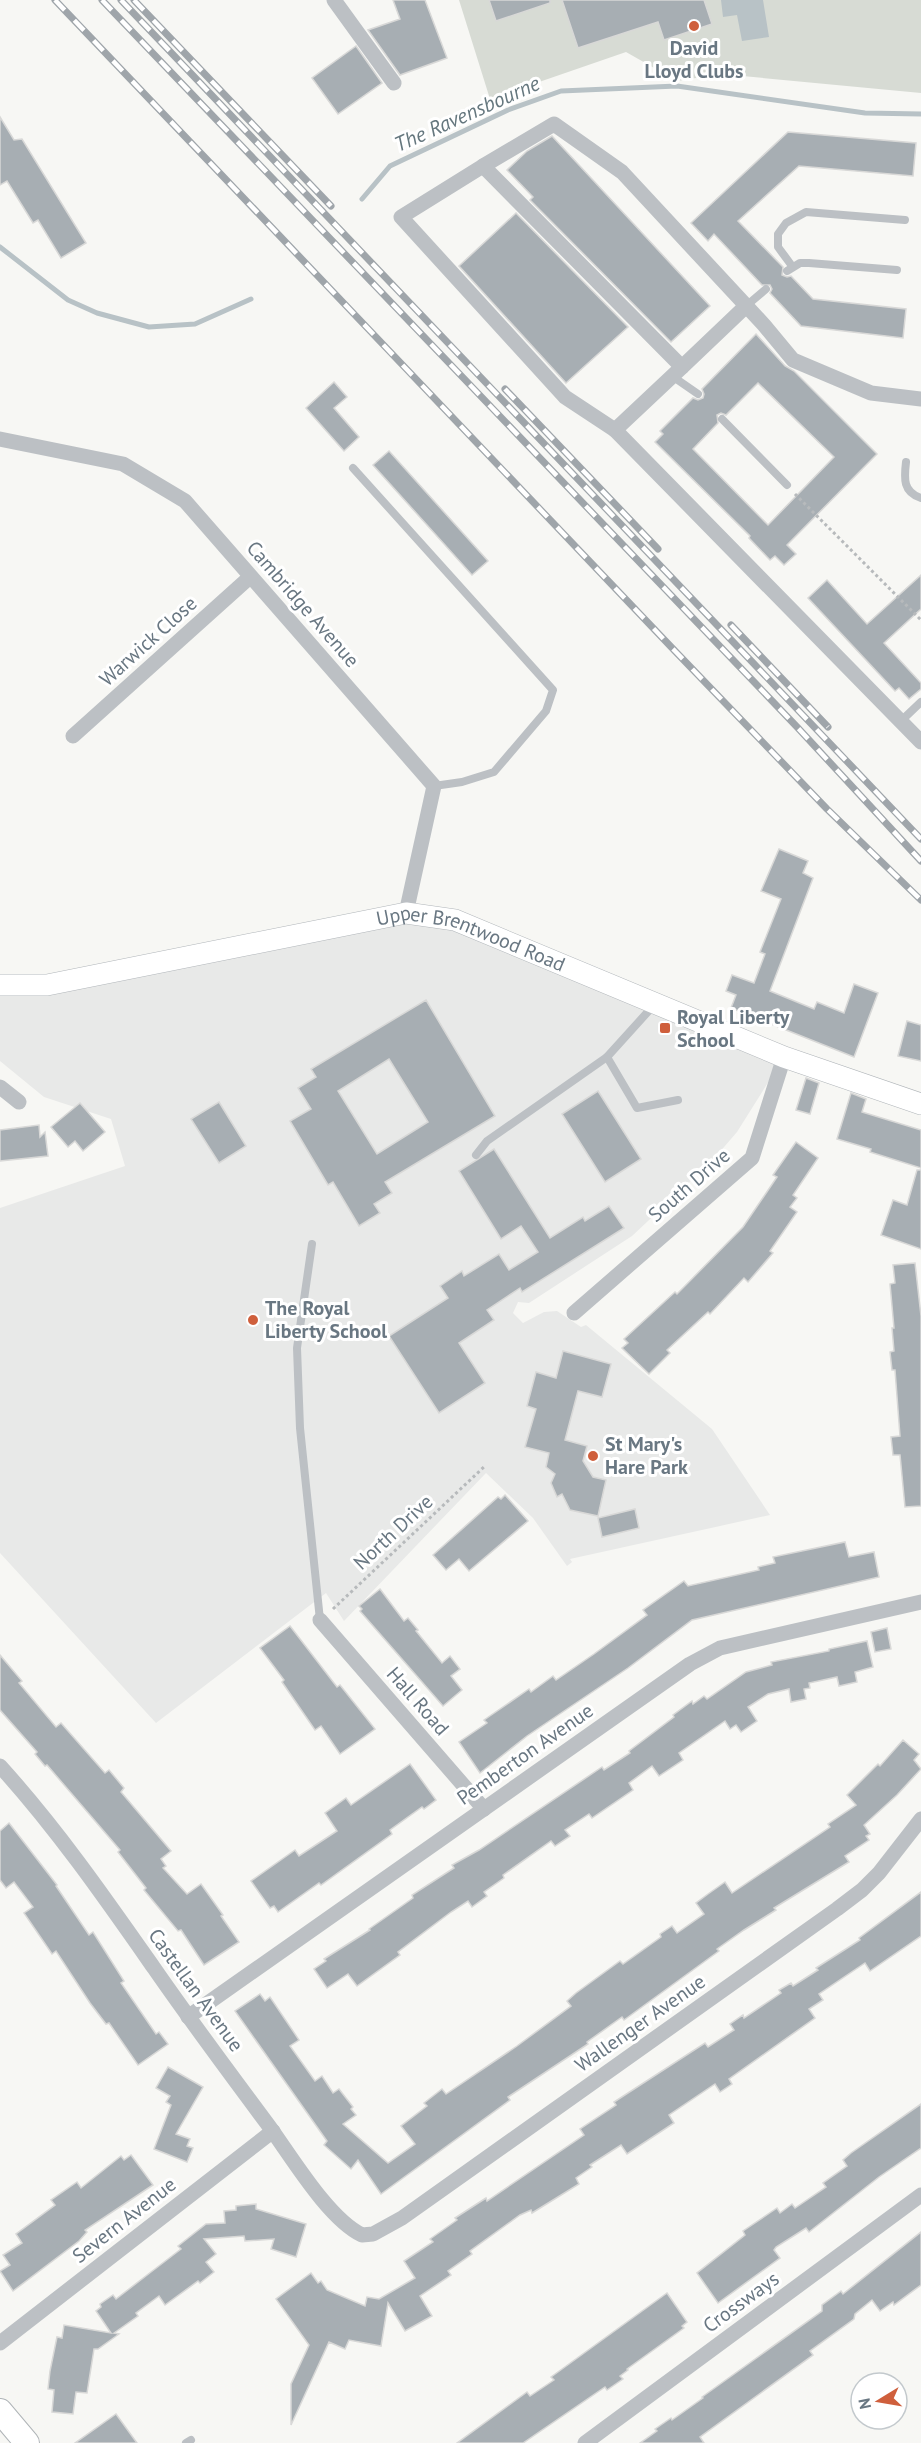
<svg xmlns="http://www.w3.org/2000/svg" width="921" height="2443" font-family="'PT Sans',sans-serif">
	<rect width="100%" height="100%" fill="#f7f7f4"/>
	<polygon fill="#e8e9e8" points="406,913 455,920 784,1057 737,1132 712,1161 632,1236 529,1303 518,1302 513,1313 523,1323 544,1312 557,1311 581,1327 586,1325 712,1429 770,1515 570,1559 572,1562 567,1566 533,1518 486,1473 344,1621 326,1593 156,1723 0,1553 0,1208 125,1166 111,1119 44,1097 0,1061 0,985"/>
	<polygon fill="#d7dbd4" points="459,0 921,0 921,93 721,74 677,81 626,52 490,99"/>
	<polygon fill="#b8c2c6" points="721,0 763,0 769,37 742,41 737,15 723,17"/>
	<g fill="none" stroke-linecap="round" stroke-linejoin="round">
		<g stroke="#b8c2c6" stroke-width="5">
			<polyline points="362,199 390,166 508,110 561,91 677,86 865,113 921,114"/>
			<polyline points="0,247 68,300 97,313 149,327 195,324 251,299"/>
		</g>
	</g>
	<g fill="#a7aeb3" stroke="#d8d8d7" stroke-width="1.5" fill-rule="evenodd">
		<polygon points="393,0 425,0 447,58 400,75 368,30 400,19"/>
		<polygon points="489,0 550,0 550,3 496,21"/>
		<polygon points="562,0 704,0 712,24 664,40 658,22 578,48"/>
		<polygon points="356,46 382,83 338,114 312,78"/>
		<polygon points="0,117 14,140 22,139 86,243 61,258 38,220 33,223 7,181 0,185"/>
		<polygon points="788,132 916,143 913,176 799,166 738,221 783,267 782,275 787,277 791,276 813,299 906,309 903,338 801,326 770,293 772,289 770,285 762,285 714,234 708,241 691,223"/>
		<polygon points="552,136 710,306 671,342 530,200 533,197 507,170 527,151"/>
		<polygon points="516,213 628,327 566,383 459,266"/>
		<path d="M 756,334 L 785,366 L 794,371 L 877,454 L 787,545 L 796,554 L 784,565 L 775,556 L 770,560 L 749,538 L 750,536 L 655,442 L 663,434 L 660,431 L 693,398 L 698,400 L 703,398 L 704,394 L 702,389 ZM 758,383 L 834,457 L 768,525 L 693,449 L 718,423 L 717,415 L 721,413 L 726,415 Z"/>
		<polygon points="334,382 347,397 334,408 359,437 344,451 306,408"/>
		<polygon points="389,451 488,561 472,575 373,465"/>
		<polygon points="921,575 921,609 884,643 921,683 921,689 909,699 899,688 895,691 808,598 827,580 867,624"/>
		<polygon points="779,849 808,861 803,873 813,878 770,991 814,1009 817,1002 844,1013 854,984 878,993 854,1057 731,1008 736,995 726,991 732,975 754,983 765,954 760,952 781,899 761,891"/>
		<path d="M 426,1000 L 495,1116 L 385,1182 L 392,1193 L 374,1204 L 380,1213 L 359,1226 L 333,1182 L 328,1185 L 290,1121 L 311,1109 L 298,1088 L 316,1077 L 311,1069 ZM 389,1059 L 428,1122 L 377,1154 L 338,1091 Z"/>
		<polygon points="907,1021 921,1025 921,1061 898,1056"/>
		<polygon points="806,1078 819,1083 810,1114 796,1110"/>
		<polygon points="598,1091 641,1159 605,1182 562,1114"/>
		<polygon points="851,1093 866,1099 862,1112 921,1130 921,1168 870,1152 871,1149 837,1139"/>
		<polygon points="219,1102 246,1146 219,1163 191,1119"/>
		<polygon points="80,1103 105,1132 83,1151 75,1141 68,1147 51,1127"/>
		<polygon points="39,1125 40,1137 45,1132 48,1156 0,1161 0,1130"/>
		<polygon points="796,1142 818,1158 793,1195 797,1198 790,1207 797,1212 770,1251 773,1253 748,1282 744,1278 710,1314 708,1312 667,1350 670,1353 649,1374 622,1348 628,1343 624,1339 675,1292 677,1294 743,1227 777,1177 773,1175"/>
		<polygon points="494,1149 550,1238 583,1217 585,1221 609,1206 624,1228 522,1292 520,1288 487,1310 494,1320 459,1343 485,1383 439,1413 389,1336 448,1298 440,1286 462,1271 464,1276 499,1254 509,1270 538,1252 521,1226 501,1239 459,1171"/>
		<polygon points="917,1170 921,1170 921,1249 881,1235 893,1200 907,1205"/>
		<polygon points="915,1263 921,1316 921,1506 905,1507 900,1455 893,1455 891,1437 900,1436 895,1370 892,1370 890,1352 894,1351 892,1328 894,1328 890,1284 895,1283 893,1265"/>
		<polygon points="563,1351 611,1364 602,1397 578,1391 565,1440 587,1446 583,1461 593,1477 606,1480 598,1516 570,1510 562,1494 557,1497 551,1483 555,1474 546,1467 549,1453 525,1447 536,1409 527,1406 536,1372 556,1378"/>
		<polygon points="505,1495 528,1521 469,1571 459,1559 446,1570 433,1555 498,1497 501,1499"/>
		<polygon points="635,1509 639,1528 602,1537 598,1518"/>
		<polygon points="845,1542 849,1557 874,1552 879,1577 692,1620 628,1668 527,1736 480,1773 459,1742 487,1723 484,1720 529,1689 531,1692 553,1676 556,1680 594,1654 647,1615 643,1610 684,1581 688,1586 759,1570 758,1567 775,1563 773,1557"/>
		<polygon points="380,1589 404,1621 408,1618 418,1630 416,1631 442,1663 450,1656 460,1669 451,1676 462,1690 443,1706 360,1611 362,1609 359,1606"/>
		<polygon points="290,1626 337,1687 340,1685 375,1729 340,1754 321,1726 315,1730 282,1682 284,1680 260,1648"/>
		<polygon points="887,1628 891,1649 875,1652 871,1632"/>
		<polygon points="867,1641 873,1667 855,1672 857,1682 839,1686 837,1677 809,1683 810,1688 804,1689 806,1699 791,1702 789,1689 768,1694 748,1707 757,1721 741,1732 736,1725 730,1729 725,1721 679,1753 683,1760 659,1776 652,1766 629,1783 633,1790 592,1818 589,1814 565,1830 570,1836 555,1846 551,1841 503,1875 504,1878 484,1892 487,1896 472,1907 468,1901 451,1912 398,1952 400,1955 357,1986 348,1974 327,1988 314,1969 326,1961 324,1959 370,1930 369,1929 413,1898 412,1895 454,1868 452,1865 479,1850 602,1767 604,1770 630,1753 629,1751 674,1717 673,1715 692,1701 693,1704 704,1696 707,1699 746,1672 772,1665 771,1662 829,1651 829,1649"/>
		<polygon points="0,1655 22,1681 19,1683 56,1727 61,1723 105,1773 109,1770 124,1788 121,1792 171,1851 161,1859 166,1866 163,1868 187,1894 201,1884 223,1915 221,1916 239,1942 204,1965 181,1930 178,1931 144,1890 146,1888 118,1852 120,1850 47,1765 45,1766 35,1754 37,1752 0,1710"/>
		<polygon points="903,1740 919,1754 914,1760 921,1769 897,1795 864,1825 870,1834 866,1836 869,1840 845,1856 849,1862 774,1908 776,1910 744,1930 717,1949 719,1951 624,2020 622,2017 587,2042 588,2044 508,2097 510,2100 381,2194 358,2160 351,2169 324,2145 327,2141 235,2011 260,1994 265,2001 270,1997 299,2040 290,2046 315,2081 322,2076 333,2093 339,2089 353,2107 351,2109 356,2115 343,2124 388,2163 415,2144 401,2126 427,2106 424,2103 442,2089 446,2094 517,2046 571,2006 567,2001 576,1993 620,1961 623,1964 661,1937 660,1934 672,1926 677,1933 704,1914 696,1903 708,1894 725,1882 732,1893 830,1827 828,1824 856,1805 847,1795 878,1764 880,1766"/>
		<polygon points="410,1764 436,1800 424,1809 422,1807 390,1830 392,1834 321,1885 319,1883 278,1912 274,1906 270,1908 251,1881 295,1850 299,1856 337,1831 325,1813 346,1798 351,1805"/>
		<polygon points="9,1823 57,1885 56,1886 89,1935 93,1932 124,1981 121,1983 156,2034 159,2032 168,2044 138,2065 109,2023 106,2024 90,2003 56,1951 52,1954 24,1913 33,1907 14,1882 6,1888 0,1880 0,1831"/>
		<polygon points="921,1892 921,1936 870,1971 865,1963 819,1994 823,2000 809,2009 815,2018 729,2079 732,2084 720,2092 715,2084 669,2115 674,2123 627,2154 621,2145 590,2165 592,2167 576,2178 579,2184 532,2213 531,2210 520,2215 470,2251 472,2254 448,2271 451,2275 420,2296 432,2316 405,2331 388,2303 381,2346 349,2340 345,2349 329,2342 291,2425 291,2384 309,2345 276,2299 311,2273 318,2283 321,2281 327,2290 365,2306 367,2297 379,2299 415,2278 404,2261 433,2242 430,2239 457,2220 455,2218 486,2198 487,2201 584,2135 580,2129 616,2105 614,2102 705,2043 708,2047 734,2030 730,2024 743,2015 744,2018 781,1993 779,1990 791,1983 793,1986 818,1970 816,1968 860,1940 859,1938"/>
		<polygon points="168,2067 203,2087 176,2134 190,2139 187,2146 193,2148 187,2162 154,2149 171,2105 166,2102 170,2096 156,2088"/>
		<polygon points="921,2104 921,2148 879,2177 809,2232 806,2228 776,2247 774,2250 780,2258 718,2303 697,2273 745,2235 743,2231 777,2208 780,2213 792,2204 795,2208 826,2187 823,2183 847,2166 843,2160 851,2153"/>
		<polygon points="131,2155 153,2185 85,2230 87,2232 79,2241 13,2291 0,2271 10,2265 3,2255 22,2243 16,2234 55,2205 51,2200 77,2182 81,2188 121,2156 124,2160"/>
		<polygon points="256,2204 256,2209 306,2224 296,2257 271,2249 274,2239 245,2241 244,2236 204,2239 216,2254 206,2262 214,2272 200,2283 198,2281 165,2305 159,2296 136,2313 138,2316 114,2333 119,2334 98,2349 94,2349 87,2393 76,2392 73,2414 52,2412 54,2390 48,2389 50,2371 57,2337 62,2338 64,2325 111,2333 96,2311 101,2307 100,2304 113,2295 116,2299 151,2272 181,2249 178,2246 206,2224 225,2223 224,2211 236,2210 236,2206"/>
		<polygon points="921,2232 921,2285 894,2305 893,2302 880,2311 872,2300 855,2314 854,2319 810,2351 813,2355 700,2437 704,2443 640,2443 657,2431 655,2429 671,2418 672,2420 703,2398 702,2397 822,2311 822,2305 841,2291 843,2294"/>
		<polygon points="667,2293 687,2322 682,2326 684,2328 627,2369 628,2370 620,2376 623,2379 607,2390 605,2387 523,2443 457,2443 527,2392 530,2396 554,2380 551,2377"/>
		<polygon points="116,2414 137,2443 75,2443"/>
	</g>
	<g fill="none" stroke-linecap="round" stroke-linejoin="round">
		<g stroke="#b1b6ba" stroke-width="22">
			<g id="secondary">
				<path id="s1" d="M 0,985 L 47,985 L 406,913 L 455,920 L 784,1057 L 921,1104"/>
			</g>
		</g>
		<g stroke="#b0b5b8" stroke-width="26">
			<polyline id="primary" points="0,2411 27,2443"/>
		</g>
		<g stroke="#b7babc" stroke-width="3" stroke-dasharray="3 3" stroke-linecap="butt">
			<polyline points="795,494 921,620"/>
			<polyline points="333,1609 485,1466"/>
		</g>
		<g stroke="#bcc0c4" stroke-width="8">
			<polyline points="792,266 778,247 778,234 786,223 806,212 905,220"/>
			<polyline points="787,271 800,263 809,263 897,270"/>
			<polyline points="746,306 766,289"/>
			<polyline points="672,376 698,394"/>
			<polyline points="722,419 787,485"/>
			<path d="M 906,462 C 904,479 903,492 921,498"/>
			<polyline points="353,468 553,690 546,711 494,772 462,782 434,786"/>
			<polyline points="901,721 921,702"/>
			<polyline points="654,1005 607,1057 637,1108 678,1100"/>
			<polyline points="476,1155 487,1141 607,1057"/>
			<polyline points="312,1244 297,1348 300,1428 320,1620"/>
			<polyline points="186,2443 191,2440"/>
		</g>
		<g stroke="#bcc0c4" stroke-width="15">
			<polyline points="334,0 394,83"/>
			<polyline points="483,166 401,217 565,397 615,430"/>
			<polyline points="745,307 682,367 483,166 554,124 622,172 764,325 793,360 871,393 921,399"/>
			<polyline points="682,367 615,430 921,742"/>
			<polyline points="0,439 123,464 185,501 434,786 406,913"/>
			<polyline points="73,736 250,577"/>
			<polyline points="0,1087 19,1102"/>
			<polyline points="574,1313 752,1158 784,1057"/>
			<polyline points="320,1620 484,1809"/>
			<path d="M 0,1766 C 57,1829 105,1898 154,1968 C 190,2020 228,2071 266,2122 C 290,2154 327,2218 362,2235 L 373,2234 L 402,2218 L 837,1909 L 862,1890 L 879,1873 L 921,1819"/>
			<polyline points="188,2017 690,1664 720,1648 921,1602"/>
			<polyline points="0,2343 273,2131"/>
			<polyline points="585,2443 921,2195"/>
		</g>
		<use href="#secondary" stroke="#fff" stroke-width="21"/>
		<use href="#primary" stroke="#fff" stroke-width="24"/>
		<g stroke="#9fa5aa" stroke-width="7">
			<g id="rail">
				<polyline points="55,0 675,651 827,809 921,900"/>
				<polyline points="102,0 798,728 921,861"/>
				<polyline points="121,0 921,839"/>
				<polyline points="134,0 331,206"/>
				<polyline points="505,389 658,549"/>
				<polyline points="731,625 828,727"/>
			</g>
		</g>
		<use href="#rail" stroke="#fff" stroke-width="4.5" stroke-dasharray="14" stroke-linecap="butt"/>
	</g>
	<g fill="#cf5f3c" stroke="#fff" stroke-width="2">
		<circle cx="694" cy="26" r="6"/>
		<rect x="659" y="1022" width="12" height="12" rx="3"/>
		<circle cx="253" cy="1320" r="6"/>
		<circle cx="593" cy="1456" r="6"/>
	</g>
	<g text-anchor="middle" stroke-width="6" stroke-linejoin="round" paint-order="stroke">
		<g font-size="20" font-weight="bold" fill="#697782" stroke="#fff" text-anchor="start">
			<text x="694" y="55" text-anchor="middle">David<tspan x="694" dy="23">Lloyd Clubs</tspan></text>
			<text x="677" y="1024">Royal Liberty<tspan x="677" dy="23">School</tspan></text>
			<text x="265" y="1315">The Royal<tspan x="265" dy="23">Liberty School</tspan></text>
			<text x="605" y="1451">St Mary's<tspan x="605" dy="23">Hare Park</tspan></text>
		</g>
		<g font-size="20" fill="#697782" stroke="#fff">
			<text transform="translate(303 604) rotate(49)" y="7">Cambridge Avenue</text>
			<text transform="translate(148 641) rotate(-42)" y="7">Warwick Close</text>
			<text dy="7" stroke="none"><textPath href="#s1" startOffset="482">Upper Brentwood Road</textPath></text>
			<text transform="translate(689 1185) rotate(-41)" y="7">South Drive</text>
			<text transform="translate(393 1532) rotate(-43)" y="7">North Drive</text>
			<text transform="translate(418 1701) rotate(49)" y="7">Hall Road</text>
			<text transform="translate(525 1754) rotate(-35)" y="7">Pemberton Avenue</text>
			<text transform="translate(196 1990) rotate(54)" y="7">Castellan Avenue</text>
			<text transform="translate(640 2023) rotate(-35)" y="7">Wallenger Avenue</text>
			<text transform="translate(124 2220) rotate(-38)" y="7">Severn Avenue</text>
			<text transform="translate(741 2302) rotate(-36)" y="7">Crossways</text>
		</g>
		<g font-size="21" font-style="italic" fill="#65777e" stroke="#fff">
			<text transform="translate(467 114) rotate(-24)" y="7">The Ravensbourne</text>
		</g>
	</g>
	<g transform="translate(879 2401) rotate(259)"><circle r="28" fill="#ffffff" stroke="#c3c9cd" stroke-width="1.5"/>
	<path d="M0-4.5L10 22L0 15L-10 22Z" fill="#cf5f3c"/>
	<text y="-9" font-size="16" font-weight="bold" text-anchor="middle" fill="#697782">N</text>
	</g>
</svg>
